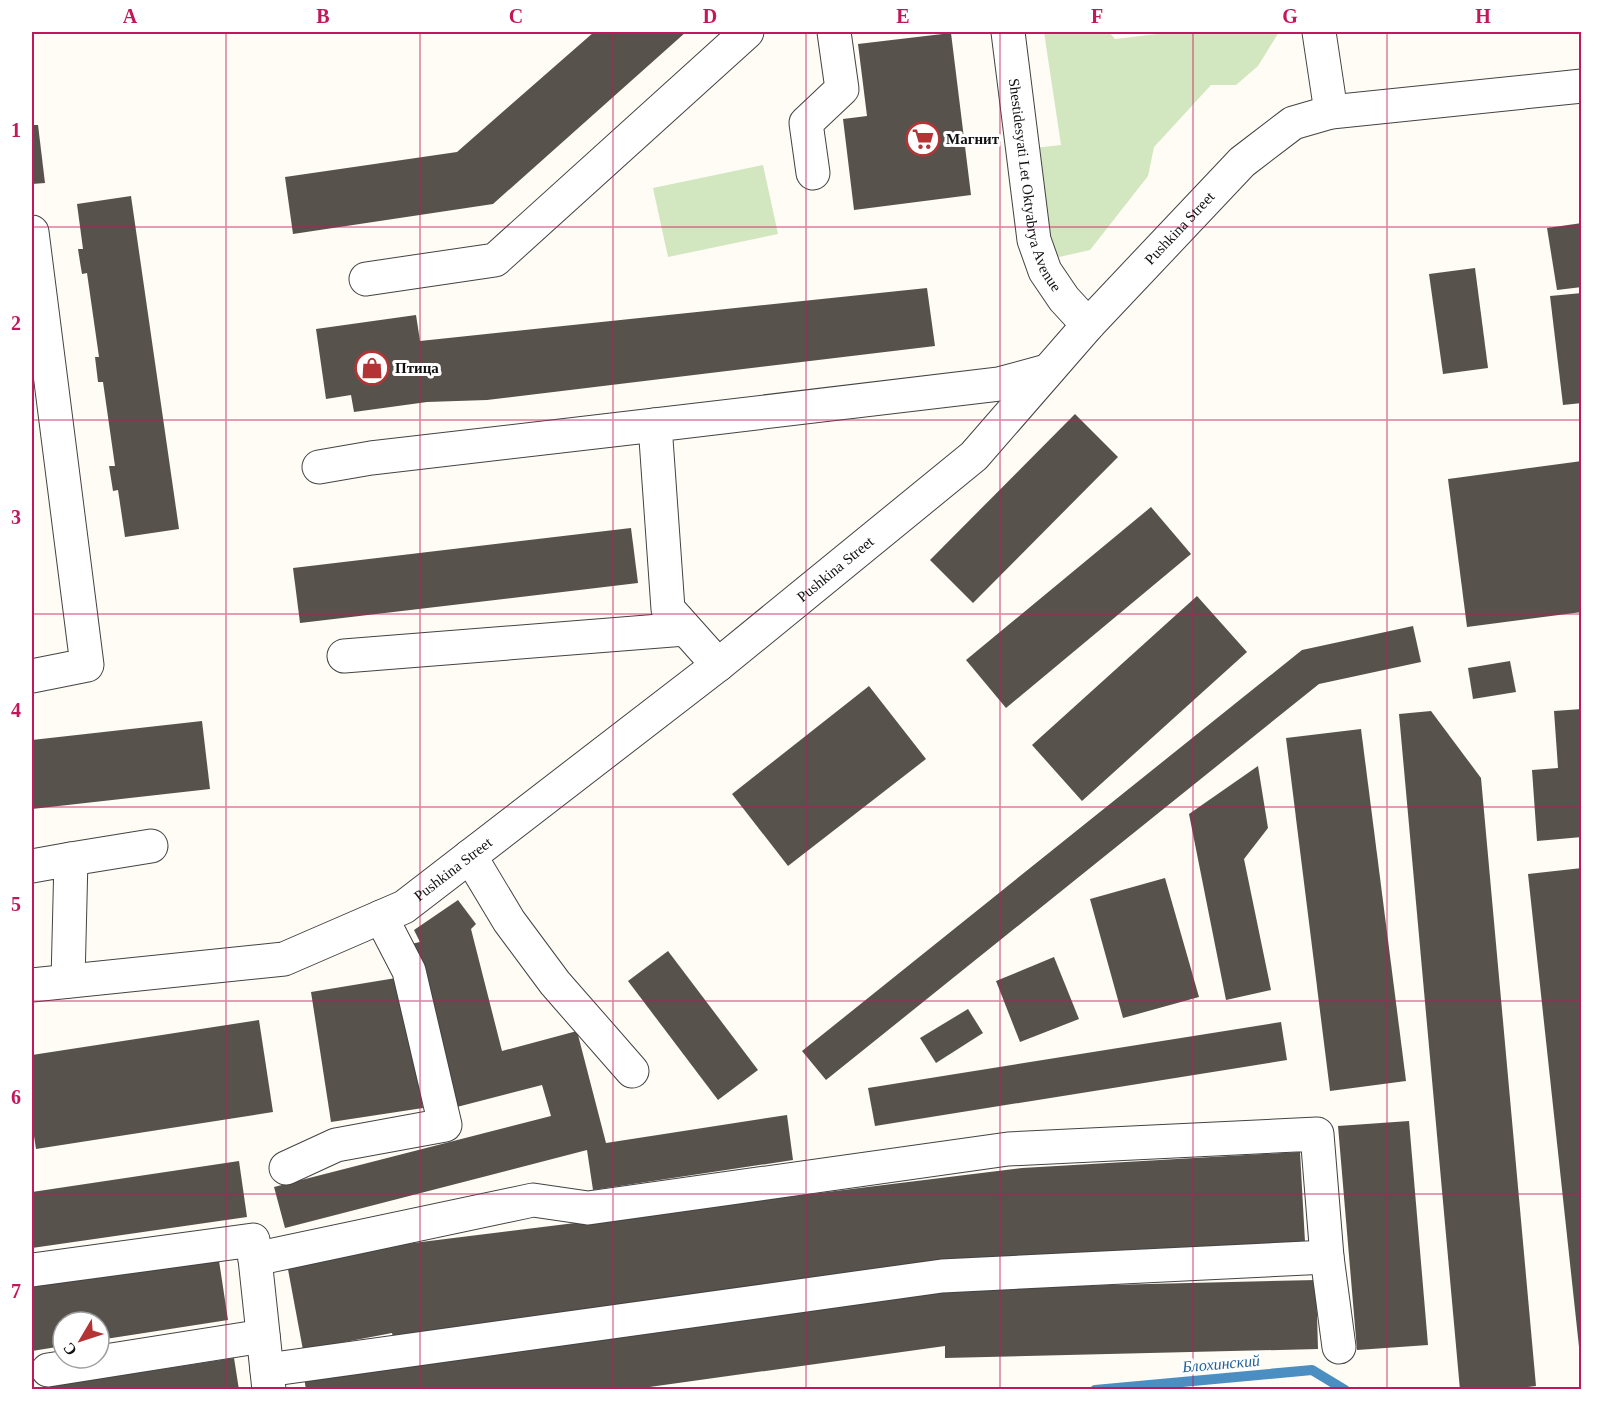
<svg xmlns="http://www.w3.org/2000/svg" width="1613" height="1421" font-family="'Times New Roman',serif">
	<rect width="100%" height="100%" fill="#fefcf4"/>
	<g fill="#d2e6c0">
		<polygon points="1044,32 1109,32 1115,39 1174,32 1279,32 1258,66 1236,85 1211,85 1154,147 1148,176 1090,250 1059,257 1048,251 1034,148 1061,145"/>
		<polygon points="763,165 778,234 668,257 653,188"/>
	</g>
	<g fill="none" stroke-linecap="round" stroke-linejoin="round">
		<polyline stroke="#4b8ec1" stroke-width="10" points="1095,1390 1312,1370 1345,1390"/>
	</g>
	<g fill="#58524d">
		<polygon points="594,32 686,32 493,204 293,234 285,177 457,152"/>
		<polygon points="951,33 971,195 854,210 843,119 867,116 858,44"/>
		<polygon points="32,125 38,125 45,183 32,184"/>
		<polygon points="131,196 179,529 125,537 118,490 113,491 109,466 115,466 103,382 98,382 95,357 99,357 87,273 82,274 80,262 78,249 83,249 77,204"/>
		<polygon points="1582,223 1582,287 1557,290 1547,228"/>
		<polygon points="1475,268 1488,368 1443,374 1429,274"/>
		<polygon points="927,288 935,346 487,400 427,402 354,412 351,395 326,399 316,329 416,315 420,341"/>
		<polygon points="1582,293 1582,403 1563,405 1550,296"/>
		<polygon points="1075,414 1118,457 973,603 930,560"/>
		<polygon points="1582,461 1582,612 1467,627 1448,479"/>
		<polygon points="1151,507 1191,554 1006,708 966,660"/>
		<polygon points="631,528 638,583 300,623 293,568"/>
		<polygon points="1197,596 1247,652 1082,801 1032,745"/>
		<polygon points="1413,626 1421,662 1319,684 826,1080 802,1051 1302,650"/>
		<polygon points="1510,661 1516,692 1473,699 1468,668"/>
		<polygon points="869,686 926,759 788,866 732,794"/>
		<polygon points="1582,709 1582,837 1537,841 1532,770 1558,768 1554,711"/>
		<polygon points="1431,711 1481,778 1536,1386 1502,1390 1460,1390 1399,714"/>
		<polygon points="202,721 210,789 32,809 32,740"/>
		<polygon points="1361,729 1406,1081 1330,1091 1286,738"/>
		<polygon points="1258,766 1268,828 1244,859 1271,990 1226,1000 1189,814"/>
		<polygon points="1582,868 1582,1356 1580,1356 1528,874"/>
		<polygon points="1165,878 1199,997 1123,1018 1090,899"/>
		<polygon points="458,900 476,924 471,929 502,1051 577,1031 606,1143 787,1115 793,1160 593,1190 587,1150 285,1228 274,1187 551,1116 542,1085 453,1108 411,944 420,942 414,930"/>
		<polygon points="668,951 758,1070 718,1100 628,981"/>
		<polygon points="1054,957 1079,1019 1020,1042 996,981"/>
		<polygon points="402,977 423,1108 331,1122 311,992"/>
		<polygon points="968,1009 983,1033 936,1063 920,1038"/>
		<polygon points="259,1020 273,1112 36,1149 32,1123 32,1055"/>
		<polygon points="1281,1022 1287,1060 875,1126 868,1088"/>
		<polygon points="1409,1121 1428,1345 1357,1350 1338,1126"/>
		<polygon points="1300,1152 1305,1242 393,1337 392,1333 303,1350 287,1264 381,1247 1022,1168"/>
		<polygon points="239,1161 247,1217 32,1248 32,1192"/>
		<polygon points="218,1254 228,1320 99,1340 99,1322 63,1322 63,1346 32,1351 32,1283"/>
		<polygon points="1316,1280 1318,1349 945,1358 945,1346 628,1390 306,1390 304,1377 944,1289"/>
		<polygon points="234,1358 239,1390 39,1390 39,1388"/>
	</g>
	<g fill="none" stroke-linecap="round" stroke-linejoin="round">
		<g stroke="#434343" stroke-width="35">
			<g id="minor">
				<path id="s1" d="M 1008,32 L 1034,240 L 1045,271 L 1064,299 L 1088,325"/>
				<polyline points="1319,32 1331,112"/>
				<polyline points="813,173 806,123 842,89 834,32"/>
				<polyline points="32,232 87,665 32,676"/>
				<polyline points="366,279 495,260 747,32"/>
				<polyline points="319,467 371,458 655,425"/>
				<polyline points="344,656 685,629"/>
				<polyline points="718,665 668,609 655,425 999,384 1047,371"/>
				<polyline points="470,856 509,921 555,983 632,1071"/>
				<polyline points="71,859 151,846"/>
				<polyline points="32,866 71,859 68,981"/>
				<path id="s2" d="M 32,985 L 284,959 L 404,907 L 718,665 L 974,456 L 1088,325 L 1242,162 L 1293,123 L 1331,112 L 1582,86"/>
				<polyline points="286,1168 336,1145 445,1125 409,971 381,917"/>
				<polyline points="255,1259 533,1200 588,1208 1008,1149 1317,1134 1327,1257 1339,1347"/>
				<polyline points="32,1270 253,1240 269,1390"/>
				<polyline points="48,1370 263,1336"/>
				<polyline points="267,1370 942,1276 1327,1257"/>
			</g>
		</g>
		<use href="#minor" stroke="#fff" stroke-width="33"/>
	</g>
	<path fill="none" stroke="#c2185b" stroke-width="1.5" stroke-opacity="0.55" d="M 226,32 L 226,1390M 420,32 L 420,1390M 613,32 L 613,1390M 806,32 L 806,1390M 1000,32 L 1000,1390M 1193,32 L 1193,1390M 1387,32 L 1387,1390M 32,227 L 1582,227M 32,420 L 1582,420M 32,614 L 1582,614M 32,807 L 1582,807M 32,1001 L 1582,1001M 32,1194 L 1582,1194"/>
	<defs>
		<g id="supermarket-ring" transform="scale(1.725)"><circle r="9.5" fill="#fff" stroke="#b43436" stroke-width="1.5"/><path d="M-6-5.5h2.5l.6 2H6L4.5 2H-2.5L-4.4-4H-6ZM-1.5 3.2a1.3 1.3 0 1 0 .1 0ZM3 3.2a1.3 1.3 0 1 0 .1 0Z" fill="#b43436"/></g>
		<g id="shop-ring" transform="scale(1.725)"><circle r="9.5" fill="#fff" stroke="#b43436" stroke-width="1.5"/><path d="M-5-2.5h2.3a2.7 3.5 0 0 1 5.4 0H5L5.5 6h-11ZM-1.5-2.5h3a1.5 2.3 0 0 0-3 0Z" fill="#b43436"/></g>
	</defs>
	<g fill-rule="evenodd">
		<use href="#supermarket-ring" x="923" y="139"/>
		<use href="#shop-ring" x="372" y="368"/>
	</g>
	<g text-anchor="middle" stroke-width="6" stroke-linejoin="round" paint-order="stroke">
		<g font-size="15" font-weight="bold" fill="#101010" stroke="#fff" text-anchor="start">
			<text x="946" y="144">Магнит</text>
			<text x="395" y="373">Птица</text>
		</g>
		<g font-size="15" fill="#101010" stroke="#fff">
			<text dy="5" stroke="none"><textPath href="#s1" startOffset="156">Shestidesyati Let Oktyabrya Avenue</textPath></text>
			<text dy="5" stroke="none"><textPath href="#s2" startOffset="1418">Pushkina Street</textPath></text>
			<text dy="5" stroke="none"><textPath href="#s2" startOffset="932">Pushkina Street</textPath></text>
			<text dy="5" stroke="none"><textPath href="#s2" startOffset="446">Pushkina Street</textPath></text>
		</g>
		<g font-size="16" font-style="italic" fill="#246197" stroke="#fff">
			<text transform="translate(1221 1363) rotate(-5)" y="6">Блохинский</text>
		</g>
	</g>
	<rect width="1613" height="1421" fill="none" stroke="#ffffff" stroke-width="66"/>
	<g transform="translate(81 1340) rotate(231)"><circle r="28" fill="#ffffff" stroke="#9f9f9f" stroke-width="1.5"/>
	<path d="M0-4.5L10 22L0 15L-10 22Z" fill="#b43436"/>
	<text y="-9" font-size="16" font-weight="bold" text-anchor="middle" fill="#101010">С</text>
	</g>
	<rect x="33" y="33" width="1547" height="1355" fill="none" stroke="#c2185b" stroke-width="2"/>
	<g font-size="20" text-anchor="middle" font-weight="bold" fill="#c2185b">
		<text x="130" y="23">A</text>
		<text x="323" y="23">B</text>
		<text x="516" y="23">C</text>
		<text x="710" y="23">D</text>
		<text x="903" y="23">E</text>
		<text x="1097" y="23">F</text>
		<text x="1290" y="23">G</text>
		<text x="1483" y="23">H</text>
		<text x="16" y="137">1</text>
		<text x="16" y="330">2</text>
		<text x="16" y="524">3</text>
		<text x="16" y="717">4</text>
		<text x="16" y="911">5</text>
		<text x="16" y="1104">6</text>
		<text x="16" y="1298">7</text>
	</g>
</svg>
